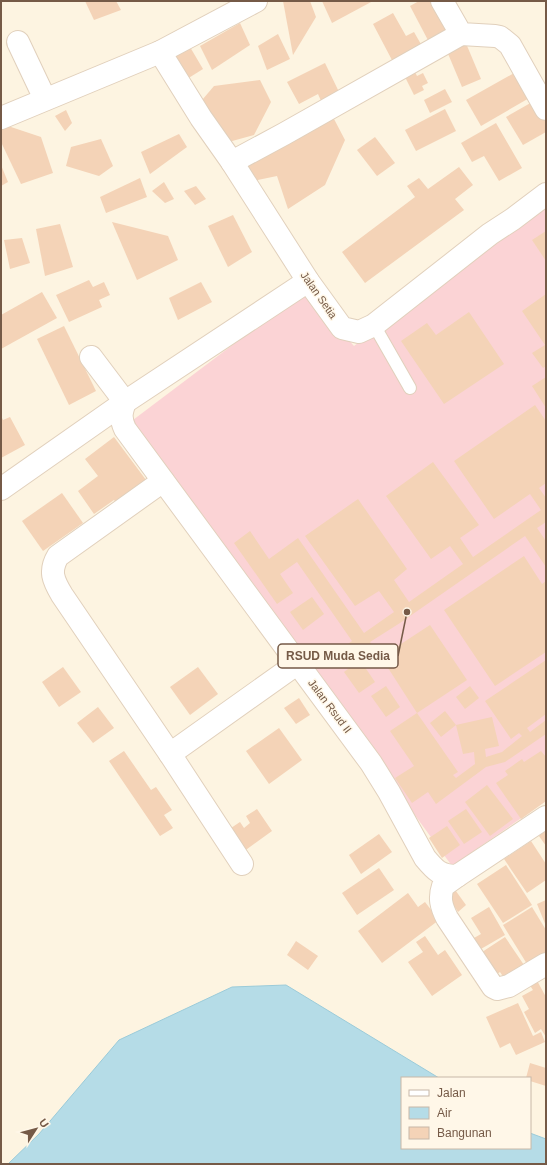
<svg xmlns="http://www.w3.org/2000/svg" width="547" height="1165" font-family="Arial,sans-serif">
	<rect width="100%" height="100%" fill="#fdf4e1"/>
	<polygon fill="#fbd3d5" points="546,203 546,801 452,866 129,423 304,291 354,346"/>
	<polygon fill="#b5dce7" stroke="#9bcbd9" points="286,985 439,1078 402,1078 402,1148 530,1148 530,1133 546,1139 546,1164 8,1164 39,1134 119,1040 232,987"/>
	<g fill="#f4d3b7">
		<polygon points="85,1 116,1 121,10 94,20"/>
		<polygon points="283,1 310,1 316,17 293,55"/>
		<polygon points="322,1 373,1 332,23"/>
		<polygon points="419,1 434,1 451,32 430,44 410,6"/>
		<polygon points="393,13 406,36 414,32 422,46 393,62 373,24"/>
		<polygon points="240,23 250,45 212,70 200,46"/>
		<polygon points="278,34 290,59 267,70 258,46"/>
		<polygon points="465,41 481,79 462,87 446,49"/>
		<polygon points="190,47 203,69 187,79 174,57"/>
		<polygon points="325,63 340,94 322,103 318,94 299,104 287,82"/>
		<polygon points="413,68 417,76 423,73 428,83 422,86 424,90 414,95 403,73"/>
		<polygon points="516,72 531,97 481,126 466,100"/>
		<polygon points="260,80 271,102 254,135 225,143 197,106 214,86"/>
		<polygon points="445,89 452,102 430,113 424,100"/>
		<polygon points="534,101 546,122 546,132 523,145 506,117"/>
		<polygon points="445,109 456,131 416,151 405,130"/>
		<polygon points="66,110 72,123 65,131 55,116"/>
		<polygon points="334,119 345,140 325,185 288,209 277,176 253,181 236,162"/>
		<polygon points="496,123 522,168 499,181 484,156 472,162 461,143"/>
		<polygon points="8,126 41,137 53,173 21,184 1,142 1,128"/>
		<polygon points="179,134 187,147 150,174 141,152"/>
		<polygon points="375,137 395,163 377,176 357,150"/>
		<polygon points="101,139 113,166 99,176 66,166 71,147"/>
		<polygon points="1,165 8,182 1,186"/>
		<polygon points="459,167 473,185 455,199 464,210 365,283 342,252 415,197 407,186 419,178 428,189"/>
		<polygon points="140,178 147,197 106,213 100,197"/>
		<polygon points="164,182 174,199 165,203 152,191"/>
		<polygon points="196,186 206,199 195,205 184,191"/>
		<polygon points="233,215 252,252 228,267 208,226"/>
		<polygon points="112,222 168,236 178,260 137,280"/>
		<polygon points="60,224 73,267 45,276 36,229"/>
		<polygon points="546,231 546,261 532,240"/>
		<polygon points="22,238 30,263 10,269 4,240"/>
		<polygon points="89,280 93,287 104,282 110,295 99,300 102,307 69,322 56,295"/>
		<polygon points="201,282 212,302 178,320 169,298"/>
		<polygon points="42,292 57,318 1,349 1,315"/>
		<polygon points="546,294 546,366 543,368 532,353 545,345 522,311"/>
		<polygon points="469,312 504,364 444,404 401,341 427,323 436,335"/>
		<polygon points="64,326 96,391 69,405 37,339"/>
		<polygon points="546,377 546,408 532,386"/>
		<polygon points="535,405 546,421 546,483 539,488 546,498 546,522 537,528 546,541 546,567 525,536 400,623 370,642 381,657 373,662 365,651 346,664 337,652 352,641 297,562 280,574 293,593 277,604 234,543 250,531 269,559 298,538 364,633 394,612 379,591 355,606 305,536 358,499 407,569 394,580 409,602 463,564 450,546 431,559 386,496 433,462 479,525 460,538 473,557 541,510 530,494 494,519 454,461"/>
		<polygon points="1,416 3,420 10,417 25,445 1,458"/>
		<polygon points="114,437 149,484 119,506 114,500 94,514 78,491 98,476 85,459"/>
		<polygon points="62,493 83,523 43,551 22,521"/>
		<polygon points="524,556 542,584 546,581 546,652 495,686 444,610"/>
		<polygon points="312,597 324,614 303,630 290,612"/>
		<polygon points="430,625 467,680 417,713 381,657"/>
		<polygon points="360,660 375,682 359,693 344,672"/>
		<polygon points="546,660 546,714 527,728 530,732 546,720 546,734 505,762 486,767 436,804 428,792 412,803 395,778 414,766 390,731 417,713 458,772 453,775 456,778 475,764 474,752 463,754 456,725 492,717 499,746 485,749 486,757 502,752 522,736 519,733 511,739 485,701"/>
		<polygon points="63,667 81,692 59,707 42,682"/>
		<polygon points="198,667 218,694 190,715 170,687"/>
		<polygon points="386,686 400,707 386,717 371,696"/>
		<polygon points="470,686 479,698 465,709 456,697"/>
		<polygon points="299,698 310,715 296,724 284,708"/>
		<polygon points="98,707 114,728 93,743 77,723"/>
		<polygon points="445,711 456,725 441,737 430,723"/>
		<polygon points="279,728 302,760 269,784 246,751"/>
		<polygon points="124,751 151,790 156,787 172,810 164,815 173,828 160,836 109,761"/>
		<polygon points="541,751 546,757 546,801 521,819 496,783 508,775 505,771 522,759 524,762"/>
		<polygon points="487,785 513,819 490,836 465,802"/>
		<polygon points="257,809 272,831 243,852 228,830 240,822 244,828 250,823 246,816"/>
		<polygon points="466,809 482,832 464,844 448,821"/>
		<polygon points="447,826 460,845 442,858 429,838"/>
		<polygon points="546,830 546,846 539,836"/>
		<polygon points="379,834 392,852 361,874 349,855"/>
		<polygon points="531,841 546,864 546,880 527,893 504,859"/>
		<polygon points="506,865 532,905 503,923 477,884"/>
		<polygon points="379,868 394,890 357,915 342,893"/>
		<polygon points="453,887 466,905 458,912 445,892"/>
		<polygon points="408,893 418,907 425,902 439,920 382,963 358,931"/>
		<polygon points="546,900 546,926 537,904"/>
		<polygon points="489,907 505,935 474,953 467,942 481,934 471,918"/>
		<polygon points="532,907 546,930 546,952 527,964 503,925"/>
		<polygon points="425,936 438,955 445,950 462,975 432,996 408,962 423,952 416,942"/>
		<polygon points="505,937 524,965 504,978 500,972 490,979 476,956"/>
		<polygon points="296,941 318,956 308,970 287,955"/>
		<polygon points="535,977 546,997 546,1037 541,1029 535,1033 524,1012 529,1009 522,996 533,990 527,981"/>
		<polygon points="518,1003 533,1036 541,1032 545,1042 516,1055 510,1043 500,1048 486,1017"/>
		<polygon points="530,1063 546,1068 546,1086 530,1081 530,1078 526,1078"/>
	</g>
	<g fill="none" stroke-linecap="round" stroke-linejoin="round">
		<g stroke="#e1d0bc" stroke-width="14">
			<polyline id="service" points="374,325 410,388"/>
		</g>
		<g stroke="#e1d0bc" stroke-width="24">
			<g id="minor">
				<polyline points="442,1 461,34 495,36 500,37 510,45 546,109"/>
				<polyline points="18,42 45,99"/>
				<polyline points="160,52 201,118 232,162 308,281 342,328 359,332 374,325 490,234 513,219 546,194"/>
				<polyline points="1,118 160,52 256,1"/>
				<polyline points="232,162 284,134 461,34"/>
				<polyline points="91,357 125,402"/>
				<path d="M 125,402 C 121,413 120,418 125,429 L 371,763 L 389,792 L 425,858 C 435,870 440,876 457,876 L 546,817"/>
				<path d="M 163,481 L 58,556 C 49,571 53,580 62,595 L 170,754 L 242,864"/>
				<polyline points="1,489 125,402 308,281"/>
				<polyline points="170,754 298,663"/>
				<path d="M 457,876 L 443,886 C 439,898 441,906 447,918 L 493,987 L 497,989 L 509,986 L 546,964"/>
			</g>
		</g>
		<use href="#service" stroke="#fff" stroke-width="12"/>
		<use href="#minor" stroke="#fff" stroke-width="22"/>
	</g>
	<g text-anchor="middle" stroke-width="3" stroke-linejoin="round" paint-order="stroke">
		<g font-size="11" fill="#755a47" stroke="#fff7e8">
			<text transform="translate(319 295) rotate(55)" y="4">Jalan Setia</text>
			<text transform="translate(330 706) rotate(53)" y="4">Jalan Rsud II</text>
		</g>
	</g>
	<path fill="none" stroke="#755a47" stroke-width="1.5" d="M407 612L398 656"/>
	<circle fill="#755a47" stroke="#fff7e8" stroke-width="1.5" cx="407" cy="612" r="4"/>
	<rect fill="#fff7e8" stroke="#755a47" stroke-width="1.5" x="278" y="644" width="120" height="24" rx="4"/>
	<g font-size="12" text-anchor="middle" font-weight="bold" fill="#755a47">
		<text x="338" y="660">RSUD Muda Sedia</text>
	</g>
	<rect width="547" height="1165" fill="none" stroke="#755a47" stroke-width="4"/>
	<rect x="401" y="1077" width="130" height="72" fill="#fff7e8" stroke="#c8b8a8"/>
	<rect x="409" y="1090" width="20" height="6" fill="#ffffff" stroke="#c8b8a8"/>
	<text x="437" y="1097" font-size="12" fill="#755a47">Jalan</text>
	<rect x="409" y="1107" width="20" height="12" fill="#b5dce7" stroke="#c8b8a8"/>
	<text x="437" y="1117" font-size="12" fill="#755a47">Air</text>
	<rect x="409" y="1127" width="20" height="12" fill="#f4d3b7" stroke="#c8b8a8"/>
	<text x="437" y="1137" font-size="12" fill="#755a47">Bangunan</text>
	<g transform="translate(36 1129) rotate(54)" stroke="#fff7e8" stroke-width="3" paint-order="stroke">
	<path d="M0-3L7 15L0 10L-7 15Z" fill="#755a47"/>
	<text y="-6" font-size="11" font-weight="bold" text-anchor="middle" fill="#755a47">U</text>
	</g>
</svg>
